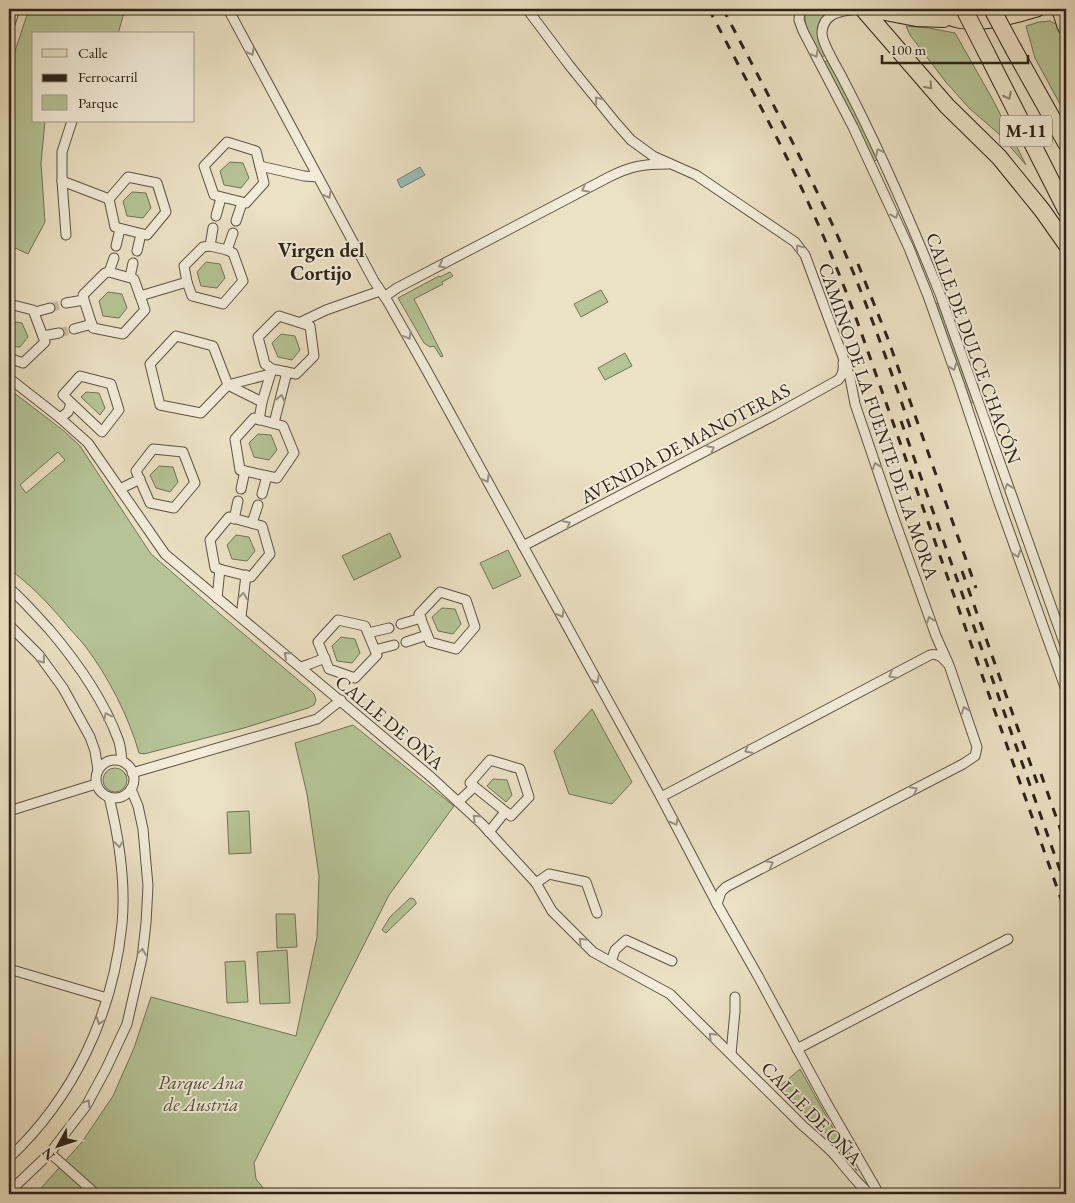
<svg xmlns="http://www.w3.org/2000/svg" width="1075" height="1203" font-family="'EB Garamond',serif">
	<rect width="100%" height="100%" fill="#ebe1c4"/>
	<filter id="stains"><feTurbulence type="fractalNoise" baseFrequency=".004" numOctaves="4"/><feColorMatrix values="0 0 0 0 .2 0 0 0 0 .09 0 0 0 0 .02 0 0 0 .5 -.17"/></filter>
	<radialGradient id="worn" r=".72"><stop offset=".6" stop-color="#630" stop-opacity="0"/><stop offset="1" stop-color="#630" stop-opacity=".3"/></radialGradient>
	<g fill="#b5c396" stroke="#717358" fill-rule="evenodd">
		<polygon points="29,9 125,9 118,34 34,34 34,121 45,121 41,163 45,222 28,254 13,247 9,255 9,69"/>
		<path d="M 805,9 L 831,9 C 812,23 816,37 825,55 L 821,58 C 812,42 803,27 805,9 Z"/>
		<polygon points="1050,21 1059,26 1066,47 1066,115 1035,58 1026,26 1039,22"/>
		<polygon points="906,26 929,28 955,33 993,100 1026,165 1000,135 969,108 945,81 910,35"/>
		<polygon points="828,60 859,119 878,159 873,162 823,63"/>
		<polygon points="230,162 243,163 249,178 241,188 224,185 220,171"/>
		<polygon points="132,192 146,193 151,208 143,218 127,216 123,201"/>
		<polygon points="206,262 220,264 225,278 217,288 201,286 197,272"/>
		<polygon points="450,272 453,276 442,282 443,284 414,299 443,356 441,357 434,346 430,347 424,343 398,298 439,276 440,277"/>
		<polygon points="601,290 608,302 581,317 574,304"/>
		<polygon points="108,292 122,294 127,308 119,318 103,316 99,301"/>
		<polygon points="936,303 939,304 974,402 968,403 935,305"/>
		<polygon points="9,321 22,323 28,337 20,347 9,346"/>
		<polygon points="281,334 295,336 300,350 292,360 278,357 272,343"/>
		<polygon points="625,353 632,366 605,380 598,368"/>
		<path d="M 9,389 L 64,431 L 80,446 L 151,554 L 220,614 L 310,690 L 314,694 L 316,700 L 314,705 L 308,708 L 244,728 L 144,754 L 139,753 C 129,717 108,676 85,646 C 79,638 71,631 65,623 C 48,603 30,584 9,569 ZM 58,452 L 65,460 L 26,493 L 20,485 Z"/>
		<polygon points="86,392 99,393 105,408 100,415 81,397"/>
		<polygon points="258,434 271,435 277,450 269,460 254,457 249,443"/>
		<polygon points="159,466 173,467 178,482 170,492 156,488 150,475"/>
		<polygon points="390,533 401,557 354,580 342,556"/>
		<polygon points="236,535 249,537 255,551 247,561 232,559 227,545"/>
		<polygon points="508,550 521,576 493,589 480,563"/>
		<polygon points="442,608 455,609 461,624 453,634 438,631 432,617"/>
		<polygon points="341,637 355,639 360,653 352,663 337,661 332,646"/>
		<polygon points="592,709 632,782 612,804 569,794 554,751"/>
		<polygon points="353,725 454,806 389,895 254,1163 256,1179 268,1194 34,1194 42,1187 82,1142 113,1096 134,1048 151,997 296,1036 317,937 319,876 307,794 295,743"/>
		<circle cx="115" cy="780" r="12"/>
		<polygon points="493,779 507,780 512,795 506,802 487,786"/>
		<polygon points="249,811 251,853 229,854 227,812"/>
		<polygon points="410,898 414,899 416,902 416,904 386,933 382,930 390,917"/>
		<polygon points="276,914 295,914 297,947 277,948"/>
		<polygon points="287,950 290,1003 260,1004 257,952"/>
		<polygon points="245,961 248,1002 227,1003 225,962"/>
		<polygon points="800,1069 857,1171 827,1134 779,1087"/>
	</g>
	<polygon fill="#99bcb9" stroke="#6e7f79" points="420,167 425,175 401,188 397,180"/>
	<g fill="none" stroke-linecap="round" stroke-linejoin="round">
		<g stroke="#c5bba2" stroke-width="9" stroke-dasharray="9 4.5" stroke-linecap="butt">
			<polyline points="50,308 66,303"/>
			<polyline points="59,333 74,329"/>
		</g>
		<g stroke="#5c5244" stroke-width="11">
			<g id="street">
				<polyline points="228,9 374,281 388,302 427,371 661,797 717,904 758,976 826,1102 879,1194"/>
				<polyline points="527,9 569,65 616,123 631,140 653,156 696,175 795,242 805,255 847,368 850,378 855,404 892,513 936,636 949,665 977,747 975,756 963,764 726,887 721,892 717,904"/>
				<polyline points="800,9 799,20 803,31 853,127 909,248 928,296 960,386 998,500 1066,690"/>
				<path d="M 860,9 C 843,11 824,11 822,32 C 821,43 839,70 844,81 C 880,150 911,222 940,294 L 1066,648"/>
				<polyline points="9,27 15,9"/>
				<polygon points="227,142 256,151 264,183 246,203 214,195 204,166"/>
				<polyline points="260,166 304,176 318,177"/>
				<polygon points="128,177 157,183 166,212 147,235 115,227 109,199"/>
				<polyline points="62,181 109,199"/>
				<polyline points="216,216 221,198"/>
				<polyline points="236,221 242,203"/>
				<polyline points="66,235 62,181 62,152 72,121"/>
				<polyline points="116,246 120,229"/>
				<polygon points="210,246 227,250 233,253 243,281 223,304 192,296 187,282 184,266 203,247"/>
				<polyline points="210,246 213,228"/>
				<polyline points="227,250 233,233"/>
				<polyline points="137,251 141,234"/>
				<polygon points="109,272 134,279 145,310 123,334 93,328 84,300 83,295 105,273"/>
				<polyline points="109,272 114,258"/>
				<polyline points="130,277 133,263"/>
				<polyline points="140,296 187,282"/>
				<path d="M 385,297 L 387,295 L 397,288 L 609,177 C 631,166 643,164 668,164"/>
				<polyline points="66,303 84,300"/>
				<polyline points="9,304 33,310 45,342 23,363 9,358"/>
				<polyline points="35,312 50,308"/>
				<polygon points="279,316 310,326 314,356 296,374 272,369 265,364 258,337"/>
				<polyline points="301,322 326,310 380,291"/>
				<polyline points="74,329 92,324"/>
				<polyline points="43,336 59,333"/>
				<polygon points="176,336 213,346 228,385 201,413 160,405 150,364"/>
				<polygon points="80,376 111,384 119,410 102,432 63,395"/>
				<path d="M 9,378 L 60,418 L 88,443 L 165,554 L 431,777 L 482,824 L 536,883 L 552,911 L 593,952 L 670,994 L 802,1125 C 812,1134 822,1142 832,1152 C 845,1166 855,1182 870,1194"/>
				<polyline points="228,385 270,374"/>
				<polyline points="228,385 262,402"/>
				<polyline points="60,418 68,412 71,403"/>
				<polygon points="254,418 283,426 294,453 277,478 240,470 235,439"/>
				<polyline points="259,420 262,402 272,369"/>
				<polyline points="274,423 287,372"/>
				<polygon points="153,449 183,452 195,483 174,508 150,503 136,471"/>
				<polyline points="120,489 140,479"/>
				<polyline points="241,489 245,471"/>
				<polyline points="262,494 267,476"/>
				<polygon points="229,517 262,526 270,554 251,577 215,568 210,540"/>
				<polyline points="234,519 238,501"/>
				<polyline points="252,523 258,505"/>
				<path d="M 523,546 L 773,416 L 838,380 C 843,375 844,370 843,363"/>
				<path d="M 9,588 C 23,600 36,615 49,629 C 77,662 103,698 118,739 C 121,746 121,754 122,761"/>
				<polygon points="440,592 466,600 475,627 456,649 430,642 419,614"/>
				<polyline points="217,598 220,569"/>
				<polyline points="241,617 246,575"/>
				<polygon points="338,620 365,626 377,655 355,678 329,669 318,642"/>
				<polyline points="401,624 421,618"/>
				<polyline points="9,625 39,655 63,688 90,737 95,751 98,770"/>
				<polyline points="368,633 389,628"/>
				<polyline points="406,642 427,635"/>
				<polyline points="375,650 394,645"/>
				<polyline points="301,667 310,664 325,658"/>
				<polygon points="490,760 520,769 529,797 511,816 470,783"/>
				<circle cx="115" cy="779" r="19"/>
				<polyline points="132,773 317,719 341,700"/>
				<path d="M 661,797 L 930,655 C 938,653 942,657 947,663"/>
				<polyline points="458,802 474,787"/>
				<polyline points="9,811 96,784"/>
				<polyline points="489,832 505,812"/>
				<polyline points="536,883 549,874 586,882 597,913"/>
				<polyline points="611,962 615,950 626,940 672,961"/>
				<polyline points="9,969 107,998"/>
				<polyline points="797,1049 1008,939"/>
				<polyline points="731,1054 735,1011 735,997"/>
				<polyline points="50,1153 96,1194"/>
				<path d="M 9,1158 C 74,1097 113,1014 122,924 C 126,882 119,838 109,797"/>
				<polyline points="9,1192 50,1153 86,1106 106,1069 127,1024 142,958 146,923 148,886 143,829 138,806 131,789"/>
			</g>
		</g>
		<g stroke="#2d2319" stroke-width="16">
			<g id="primary">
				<polyline points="864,9 916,19 944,20"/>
				<path d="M 927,9 C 937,13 949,19 960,21 C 985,25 1015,16 1038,9"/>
			</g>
		</g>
		<g stroke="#2d2319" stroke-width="18">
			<g id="highway">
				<polyline points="863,9 947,106 999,157 1042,210 1066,244"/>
				<polyline points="1060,9 1066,27"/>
				<polyline points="1014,50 1066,143"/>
				<polyline points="986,52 1066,210"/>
			</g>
		</g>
		<use href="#street" stroke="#f2ecd9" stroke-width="9"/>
		<use href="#primary" stroke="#ebe1c4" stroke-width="14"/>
		<use href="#highway" stroke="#ebe1c4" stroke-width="16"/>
		<g stroke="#2d2319" stroke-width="3" stroke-dasharray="9 9" stroke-linecap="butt">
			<path d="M 709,9 C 742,73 778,136 808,202 C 830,249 849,298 866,346 L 1066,913"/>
			<path d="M 723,9 C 761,81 800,154 834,228 C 864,294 888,362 911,430"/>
			<polyline points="858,264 888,339 976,588"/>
			<polyline points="901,421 1066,887"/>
			<polyline points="962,571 1039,788"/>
			<polyline points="1041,774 1066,845"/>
		</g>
		<g stroke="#2d2319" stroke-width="18" stroke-linecap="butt">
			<g id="highway-bridge">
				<polyline points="964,9 986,52"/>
				<polyline points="992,9 1014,50"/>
			</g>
		</g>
		<use href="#highway-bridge" stroke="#ebe1c4" stroke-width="16"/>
	</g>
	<defs><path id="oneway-chevron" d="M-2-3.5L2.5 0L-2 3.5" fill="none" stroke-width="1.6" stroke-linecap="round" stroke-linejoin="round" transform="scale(1.25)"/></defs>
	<g stroke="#999283">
		<use href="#oneway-chevron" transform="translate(251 52) rotate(62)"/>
		<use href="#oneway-chevron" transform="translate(815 54) rotate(61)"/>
		<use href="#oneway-chevron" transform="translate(598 100) rotate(-129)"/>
		<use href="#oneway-chevron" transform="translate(879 152) rotate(-115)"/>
		<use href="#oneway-chevron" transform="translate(585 189) rotate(152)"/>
		<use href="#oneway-chevron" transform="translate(328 195) rotate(62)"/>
		<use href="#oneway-chevron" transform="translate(895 215) rotate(66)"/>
		<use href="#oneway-chevron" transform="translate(799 248) rotate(-127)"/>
		<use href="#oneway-chevron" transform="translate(442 265) rotate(152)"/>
		<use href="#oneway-chevron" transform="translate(408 336) rotate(61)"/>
		<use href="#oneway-chevron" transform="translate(953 367) rotate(70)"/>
		<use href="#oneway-chevron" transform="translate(281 398) rotate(-76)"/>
		<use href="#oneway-chevron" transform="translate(711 449) rotate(-28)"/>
		<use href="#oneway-chevron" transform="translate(876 466) rotate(-109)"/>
		<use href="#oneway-chevron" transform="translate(486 479) rotate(61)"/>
		<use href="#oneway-chevron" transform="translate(1008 487) rotate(-109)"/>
		<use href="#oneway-chevron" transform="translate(567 524) rotate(-28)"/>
		<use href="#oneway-chevron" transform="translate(1017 554) rotate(70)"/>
		<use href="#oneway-chevron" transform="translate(243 596) rotate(-83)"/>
		<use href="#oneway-chevron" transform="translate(561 614) rotate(61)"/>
		<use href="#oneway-chevron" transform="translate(930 620) rotate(-110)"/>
		<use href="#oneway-chevron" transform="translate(287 655) rotate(-140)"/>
		<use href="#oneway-chevron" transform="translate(42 660) rotate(52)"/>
		<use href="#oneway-chevron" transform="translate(892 675) rotate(152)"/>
		<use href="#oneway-chevron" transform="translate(596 680) rotate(61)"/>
		<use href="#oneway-chevron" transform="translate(965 710) rotate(-109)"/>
		<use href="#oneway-chevron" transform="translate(107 716) rotate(-116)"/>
		<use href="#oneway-chevron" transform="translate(748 750) rotate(152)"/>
		<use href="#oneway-chevron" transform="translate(914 790) rotate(-27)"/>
		<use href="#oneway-chevron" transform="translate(476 818) rotate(-136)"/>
		<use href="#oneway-chevron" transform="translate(675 822) rotate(62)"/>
		<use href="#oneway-chevron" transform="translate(119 844) rotate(84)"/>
		<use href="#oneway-chevron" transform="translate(770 864) rotate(-28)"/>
		<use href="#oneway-chevron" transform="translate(582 941) rotate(-135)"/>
		<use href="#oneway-chevron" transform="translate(142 952) rotate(-82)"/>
		<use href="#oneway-chevron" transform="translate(100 1021) rotate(110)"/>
		<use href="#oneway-chevron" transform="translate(712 1036) rotate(-135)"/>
		<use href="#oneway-chevron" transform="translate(87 1103) rotate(-59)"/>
	</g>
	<g stroke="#8c826e">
		<use href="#oneway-chevron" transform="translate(929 86) rotate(48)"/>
		<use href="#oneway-chevron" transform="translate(1008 96) rotate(63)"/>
	</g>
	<g text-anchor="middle" stroke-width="4" stroke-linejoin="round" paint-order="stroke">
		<rect fill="#f2ecd9" stroke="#685f53" stroke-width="1" x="1000" y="115.5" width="52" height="31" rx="4"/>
		<g font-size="18" font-weight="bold" fill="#2d2319">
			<text x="1026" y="137">M-11</text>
		</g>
		<g font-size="19" fill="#2d2319" stroke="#f2ecd9">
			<text transform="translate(974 348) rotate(70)" y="7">CALLE DE DULCE CHACÓN</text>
			<text transform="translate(879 421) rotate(71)" y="7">CAMINO DE LA FUENTE DE LA MORA</text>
			<text transform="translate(685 443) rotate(-28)" y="7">AVENIDA DE MANOTERAS</text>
			<text transform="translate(390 722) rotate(40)" y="7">CALLE DE OÑA</text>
			<text transform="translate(812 1113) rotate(46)" y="7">CALLE DE OÑA</text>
		</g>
		<g font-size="19" font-style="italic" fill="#56533e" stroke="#f2ecd9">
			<text x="201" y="1089">Parque Ana<tspan x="201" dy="22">de Austria</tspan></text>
		</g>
		<g font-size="20" font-weight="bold" fill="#2d2319" stroke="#f2ecd9">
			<text x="321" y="257">Virgen del<tspan x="321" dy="23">Cortijo</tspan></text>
		</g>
	</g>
	<rect width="1075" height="1203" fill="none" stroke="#ebe1c4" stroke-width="30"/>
	<rect x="10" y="10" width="1055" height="1183" fill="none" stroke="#2d2319" stroke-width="2.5"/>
	<rect x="15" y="15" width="1045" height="1173" fill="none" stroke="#2d2319"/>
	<rect x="32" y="32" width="162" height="90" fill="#f2ecd9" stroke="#a39c8c"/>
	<rect x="42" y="49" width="25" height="8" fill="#ebe1c4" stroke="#a39c8c"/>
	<text x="78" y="58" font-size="15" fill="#2d2319">Calle</text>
	<rect x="42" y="74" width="25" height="8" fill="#2d2319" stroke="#a39c8c"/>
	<text x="78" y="82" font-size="15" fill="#2d2319">Ferrocarril</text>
	<rect x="42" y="95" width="25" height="15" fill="#b5c396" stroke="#a39c8c"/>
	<text x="78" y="108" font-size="15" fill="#2d2319">Parque</text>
	<g transform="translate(58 1146) rotate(230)" stroke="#f2ecd9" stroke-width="4" paint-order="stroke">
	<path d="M0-4L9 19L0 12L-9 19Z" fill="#2d2319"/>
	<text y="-8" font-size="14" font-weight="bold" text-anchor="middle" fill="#2d2319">N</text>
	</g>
	<path d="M882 55v8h146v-8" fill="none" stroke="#2d2319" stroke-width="2.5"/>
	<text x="890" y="55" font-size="15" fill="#2d2319" stroke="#f2ecd9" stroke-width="4" paint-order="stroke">100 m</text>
	<rect width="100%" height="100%" filter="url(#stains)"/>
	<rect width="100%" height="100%" fill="url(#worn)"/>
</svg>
